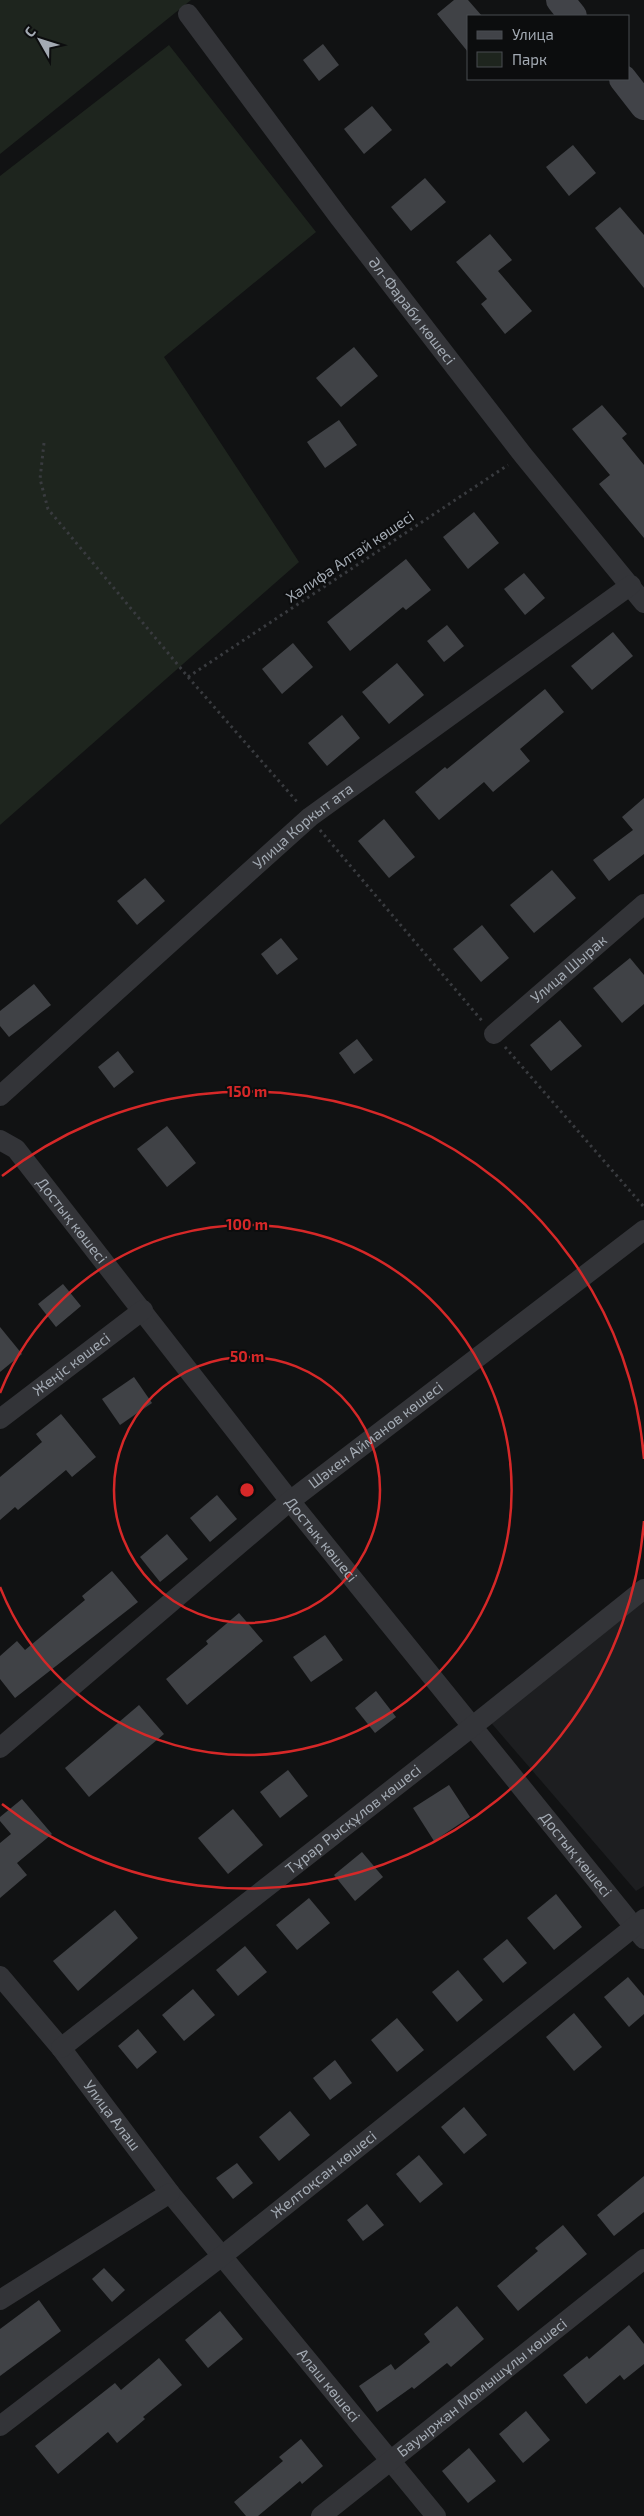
<svg xmlns="http://www.w3.org/2000/svg" width="644" height="2516" font-family="'Exo 2',sans-serif">
	<rect width="100%" height="100%" fill="#111213"/>
	<polygon fill="#1d1e20" points="644,1597 644,1886 636,1891 487,1718"/>
	<g fill="#1e251e">
		<polygon points="0,0 191,0 0,154"/>
		<polygon points="169,45 316,232 164,357 299,562 0,825 0,176"/>
	</g>
	<g fill="#404246">
		<polygon points="454,0 468,0 482,16 468,16 468,52 437,14"/>
		<polygon points="323,44 339,65 319,81 303,60"/>
		<polygon points="372,106 392,130 364,154 344,129"/>
		<polygon points="573,145 596,173 569,196 546,167"/>
		<polygon points="425,178 446,202 411,231 391,207"/>
		<polygon points="620,207 644,235 644,288 595,228"/>
		<polygon points="490,234 512,260 498,271 532,311 505,334 481,304 487,299 456,262"/>
		<polygon points="354,347 378,376 341,407 316,378"/>
		<polygon points="602,405 627,434 622,438 644,465 644,538 599,484 610,475 572,429"/>
		<polygon points="339,420 357,445 325,468 307,442"/>
		<polygon points="474,512 499,543 468,569 443,537"/>
		<polygon points="406,559 431,590 406,610 403,607 350,651 327,622"/>
		<polygon points="524,573 545,598 525,615 504,589"/>
		<polygon points="447,625 464,646 444,662 427,641"/>
		<polygon points="613,632 633,656 592,690 571,666"/>
		<polygon points="293,643 313,667 282,694 262,669"/>
		<polygon points="397,663 424,695 389,724 362,692"/>
		<polygon points="545,689 564,712 520,749 530,761 493,792 484,782 439,820 415,792 445,767 447,769"/>
		<polygon points="342,715 360,738 327,766 308,743"/>
		<polygon points="644,798 644,854 609,881 593,860 633,830 622,817"/>
		<polygon points="384,819 415,857 389,878 358,841"/>
		<polygon points="552,870 576,898 534,933 510,905"/>
		<polygon points="145,878 165,901 137,925 117,901"/>
		<polygon points="482,925 509,958 481,982 453,949"/>
		<polygon points="281,938 298,959 277,975 261,954"/>
		<polygon points="630,958 644,975 644,1004 622,1023 593,988"/>
		<polygon points="34,984 51,1005 9,1037 0,1026 0,1011"/>
		<polygon points="560,1020 582,1046 551,1071 530,1045"/>
		<polygon points="357,1039 373,1060 354,1074 339,1053"/>
		<polygon points="118,1051 134,1072 114,1088 98,1067"/>
		<polygon points="167,1126 196,1163 167,1187 137,1149"/>
		<polygon points="63,1284 81,1306 56,1327 38,1304"/>
		<polygon points="0,1327 22,1354 0,1372"/>
		<polygon points="134,1377 152,1403 120,1425 102,1399"/>
		<polygon points="61,1414 96,1457 72,1477 66,1470 18,1510 15,1507 0,1520 0,1477 42,1442 36,1434"/>
		<polygon points="217,1495 237,1519 210,1542 190,1518"/>
		<polygon points="167,1534 188,1559 160,1582 140,1557"/>
		<polygon points="112,1571 138,1602 15,1698 0,1679 0,1656 17,1641 25,1650 85,1600 82,1596"/>
		<polygon points="239,1613 263,1641 187,1705 166,1679 208,1644 206,1641"/>
		<polygon points="325,1635 343,1660 311,1682 293,1657"/>
		<polygon points="376,1691 396,1717 375,1733 355,1708"/>
		<polygon points="139,1705 164,1734 89,1797 65,1768"/>
		<polygon points="288,1770 308,1796 280,1818 260,1792"/>
		<polygon points="449,1785 470,1817 434,1841 413,1808"/>
		<polygon points="22,1799 52,1834 17,1863 27,1875 0,1898 0,1843 11,1834 0,1821 0,1817"/>
		<polygon points="233,1809 263,1845 228,1874 198,1838"/>
		<polygon points="362,1852 383,1877 355,1901 334,1875"/>
		<polygon points="556,1894 582,1927 554,1950 527,1918"/>
		<polygon points="309,1898 330,1923 297,1950 276,1925"/>
		<polygon points="115,1910 138,1938 78,1991 53,1961"/>
		<polygon points="507,1939 527,1963 503,1983 483,1959"/>
		<polygon points="245,1946 267,1972 238,1996 216,1970"/>
		<polygon points="458,1970 483,2000 457,2022 432,1992"/>
		<polygon points="628,1977 644,1996 644,2014 629,2027 604,1997"/>
		<polygon points="193,1989 215,2015 184,2041 162,2015"/>
		<polygon points="574,2013 602,2047 574,2071 546,2037"/>
		<polygon points="397,2018 424,2050 397,2072 371,2040"/>
		<polygon points="138,2029 157,2052 137,2069 118,2046"/>
		<polygon points="335,2060 352,2083 330,2100 313,2078"/>
		<polygon points="464,2107 487,2135 464,2154 441,2127"/>
		<polygon points="290,2111 310,2135 279,2161 259,2137"/>
		<polygon points="419,2155 443,2184 420,2203 396,2174"/>
		<polygon points="237,2163 253,2183 233,2199 216,2178"/>
		<polygon points="644,2176 644,2212 614,2236 597,2215"/>
		<polygon points="367,2204 384,2225 363,2241 347,2220"/>
		<polygon points="563,2225 587,2254 518,2311 497,2286 538,2251 535,2248"/>
		<polygon points="104,2268 125,2290 112,2302 92,2279"/>
		<polygon points="39,2300 61,2331 0,2376 0,2329"/>
		<polygon points="457,2306 484,2339 451,2367 447,2363 414,2389 412,2387 377,2412 359,2386 391,2364 395,2370 430,2342 424,2334"/>
		<polygon points="220,2311 243,2339 208,2368 185,2340"/>
		<polygon points="629,2325 644,2344 644,2364 624,2380 620,2375 586,2404 563,2375 587,2356 589,2359"/>
		<polygon points="159,2358 182,2385 143,2417 145,2419 117,2443 108,2432 58,2474 35,2446 115,2383 121,2390"/>
		<polygon points="526,2411 550,2440 523,2463 499,2434"/>
		<polygon points="301,2439 323,2466 302,2484 300,2481 258,2516 246,2516 234,2502 283,2461 279,2457"/>
		<polygon points="469,2448 496,2481 468,2503 442,2471"/>
	</g>
	<g fill="none" stroke-linecap="round" stroke-linejoin="round">
		<g stroke="#393b3f" stroke-width="3" stroke-dasharray="2.5 4" stroke-linecap="butt">
			<polyline points="44,443 40,479 48,509 188,677 299,804"/>
			<polyline points="188,677 508,465"/>
			<polyline points="320,830 483,1022"/>
			<polyline points="505,1047 644,1207"/>
		</g>
		<g stroke="#333438" stroke-width="20">
			<path id="s1" d="M 188,14 L 339,217 L 523,455 L 644,603"/>
			<path id="s2" d="M 494,1034 L 644,904"/>
			<path id="s3" d="M 0,1096 L 310,817 L 631,585"/>
			<path id="s4" d="M 0,1140 L 16,1149 L 290,1501 L 644,1939"/>
			<path id="s5" d="M 0,1419 L 143,1310"/>
			<path id="s6" d="M 0,1748 L 290,1501 L 644,1230"/>
			<path id="s7" d="M 0,1976 L 61,2048 L 170,2193 L 436,2516"/>
			<path id="s8" d="M 61,2048 L 473,1726 L 644,1589"/>
			<polyline points="0,2300 170,2193"/>
			<path id="s9" d="M 0,2426 L 222,2256 L 644,1919"/>
			<path id="s10" d="M 321,2516 L 644,2259"/>
		</g>
		<g stroke="#414348" stroke-width="28">
			<polyline points="560,0 573,16"/>
			<polyline points="623,79 644,106"/>
		</g>
	</g>
	<g fill="none" stroke="#d62828" stroke-width="2.5">
		<circle cx="247" cy="1490" r="133"/>
		<path d="M0 1393A265 265 0 1 1 0 1587"/>
		<path d="M644 1521A398 398 0 0 1 2 1804M2 1176A398 398 0 0 1 644 1459"/>
	</g>
	<g text-anchor="middle" stroke-width="4" stroke-linejoin="round" paint-order="stroke">
		<g font-size="15" fill="#a3aab3" stroke="#0c0d0e">
			<text dy="5" stroke="none"><textPath href="#s1" startOffset="372">Әл-Фараби көшесі</textPath></text>
			<text transform="translate(350 557) rotate(-34)" y="5">Халифа Алтай көшесі</text>
			<text dy="5" stroke="none"><textPath href="#s3" startOffset="406">Улица Коркыт ата</textPath></text>
			<text dy="5" stroke="none"><textPath href="#s2" startOffset="99">Улица Шырак</textPath></text>
			<text dy="5" stroke="none"><textPath href="#s4" startOffset="109">Достық көшесі</textPath></text>
			<text dy="5" stroke="none"><textPath href="#s5" startOffset="90">Жеңіс көшесі</textPath></text>
			<text dy="5" stroke="none"><textPath href="#s6" startOffset="489">Шәкен Айманов көшесі</textPath></text>
			<text dy="5" stroke="none"><textPath href="#s4" startOffset="514">Достық көшесі</textPath></text>
			<text dy="5" stroke="none"><textPath href="#s8" startOffset="371">Тұрар Рысқұлов көшесі</textPath></text>
			<text dy="5" stroke="none"><textPath href="#s4" startOffset="919">Достық көшесі</textPath></text>
			<text dy="5" stroke="none"><textPath href="#s7" startOffset="179">Улица Алаш</textPath></text>
			<text dy="5" stroke="none"><textPath href="#s9" startOffset="410">Желтоқсан көшесі</textPath></text>
			<text dy="5" stroke="none"><textPath href="#s7" startOffset="525">Алаш көшесі</textPath></text>
			<text dy="5" stroke="none"><textPath href="#s10" startOffset="206">Бауыржан Момышұлы көшесі</textPath></text>
		</g>
	</g>
	<circle cx="247" cy="1490" r="8" fill="#d62828" stroke="#0c0d0e" stroke-width="2.5"/>
	<g font-size="15" text-anchor="middle" font-weight="bold" fill="#d62828" stroke="#0c0d0e" stroke-width="4" stroke-linejoin="round" paint-order="stroke">
		<text x="247" y="1097">150 m</text>
		<text x="247" y="1230">100 m</text>
		<text x="247" y="1362">50 m</text>
	</g>
	<rect x="467" y="15" width="162" height="65" fill="#0c0d0e" stroke="#484c50"/>
	<rect x="477" y="31" width="25" height="8" fill="#414348" stroke="#484c50"/>
	<text x="512" y="40" font-size="15" fill="#a3aab3">Улица</text>
	<rect x="477" y="52" width="25" height="15" fill="#1e251e" stroke="#484c50"/>
	<text x="512" y="65" font-size="15" fill="#a3aab3">Парк</text>
	<g transform="translate(40 40) rotate(309)" stroke="#0c0d0e" stroke-width="4" paint-order="stroke">
	<path d="M0-4L9 19L0 12L-9 19Z" fill="#a3aab3"/>
	<text y="-8" font-size="14" font-weight="bold" text-anchor="middle" fill="#a3aab3">С</text>
	</g>
</svg>
